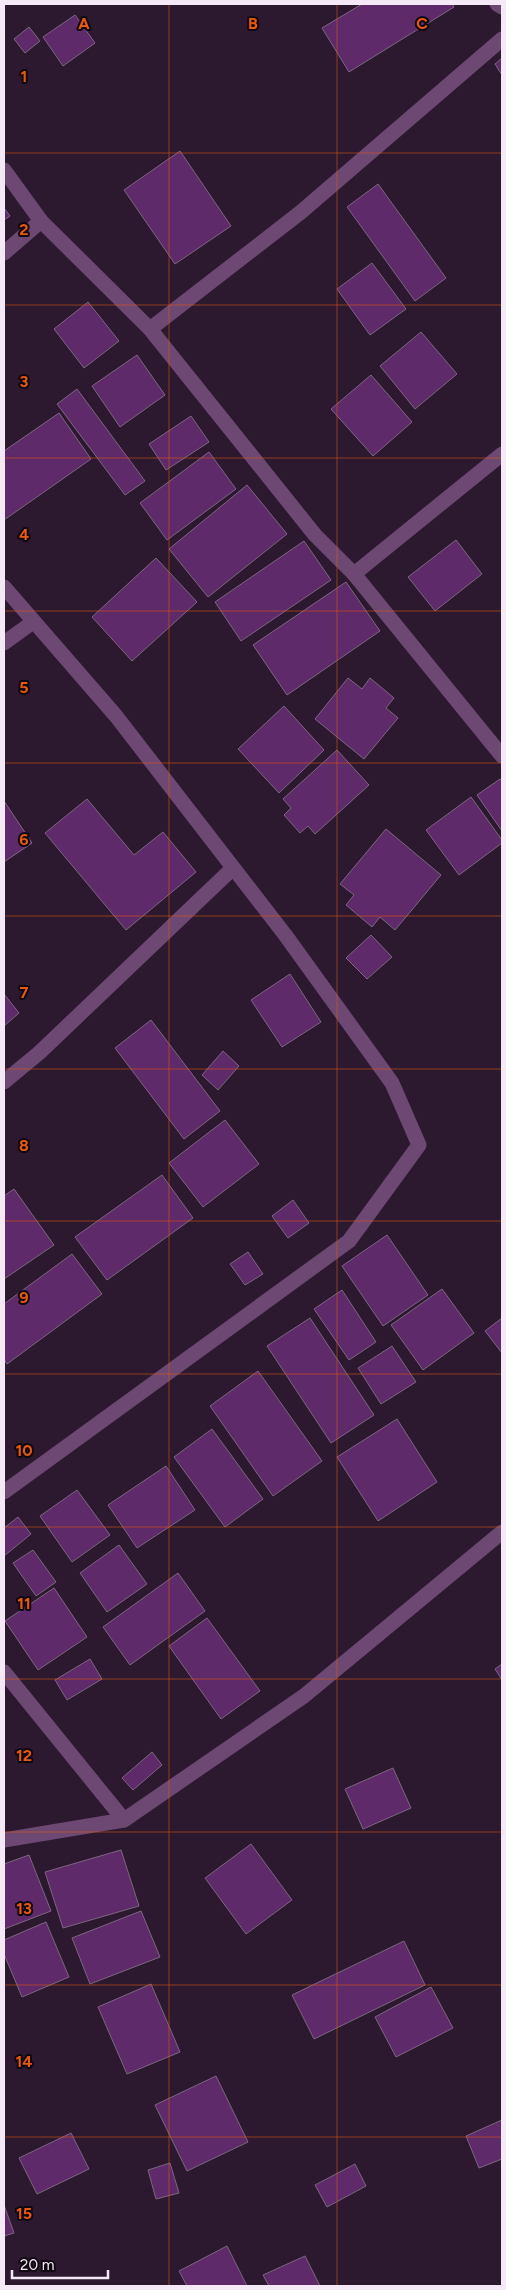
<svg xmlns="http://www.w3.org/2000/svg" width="506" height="2290" font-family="Figtree,sans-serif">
	<rect width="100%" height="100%" fill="#2c192f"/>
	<g fill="#5f2a69" stroke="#7c6680">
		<polygon points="362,4 452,4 454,7 349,72 322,28"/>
		<polygon points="75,15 95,43 63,66 43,37"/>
		<polygon points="29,27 40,41 25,53 14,39"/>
		<polygon points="502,58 502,75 495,64"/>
		<polygon points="180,151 231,226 175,264 124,190"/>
		<polygon points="378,184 446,278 415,301 347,207"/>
		<polygon points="4,208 10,216 4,220"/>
		<polygon points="372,263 406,309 370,335 337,289"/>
		<polygon points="88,302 119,341 84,368 54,329"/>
		<polygon points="421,332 457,374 415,409 380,366"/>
		<polygon points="137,355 165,395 120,427 92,386"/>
		<polygon points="371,375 412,422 373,456 331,409"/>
		<polygon points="77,389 145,481 125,495 57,404"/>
		<polygon points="59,413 91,459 4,520 4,451"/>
		<polygon points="191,416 209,442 166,470 149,444"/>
		<polygon points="209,452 236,489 167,540 140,503"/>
		<polygon points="247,485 287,534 208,597 169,549"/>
		<polygon points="456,540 482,574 435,611 408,577"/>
		<polygon points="304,541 331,580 241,641 215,602"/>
		<polygon points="156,558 197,602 132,661 92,617"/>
		<polygon points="346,582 380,631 287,695 253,645"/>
		<polygon points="348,678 362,689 370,678 394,698 386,708 398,718 364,759 315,719"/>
		<polygon points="284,706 324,750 279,793 238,749"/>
		<polygon points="337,750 369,785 315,834 308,826 300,833 284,815 291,808 283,799"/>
		<polygon points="500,779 502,782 502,831 477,795"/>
		<polygon points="471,797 502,840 502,843 459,875 426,830"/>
		<polygon points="87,799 134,855 163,832 196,872 126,930 45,833"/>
		<polygon points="4,801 32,843 4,862"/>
		<polygon points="386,829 441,875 395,930 380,917 372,927 346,905 354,895 340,884"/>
		<polygon points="371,935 392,957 367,979 346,958"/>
		<polygon points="290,974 321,1022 282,1047 251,1000"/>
		<polygon points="4,994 19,1013 4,1026"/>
		<polygon points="151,1020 220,1111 184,1139 115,1048"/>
		<polygon points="223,1051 239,1066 218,1090 202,1075"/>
		<polygon points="225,1120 259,1164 203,1207 169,1163"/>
		<polygon points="162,1175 193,1218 107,1280 75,1237"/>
		<polygon points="14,1189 54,1245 4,1279 4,1196"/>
		<polygon points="293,1200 309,1223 288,1238 272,1216"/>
		<polygon points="387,1235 428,1295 383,1326 342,1266"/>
		<polygon points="248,1252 263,1274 245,1285 230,1264"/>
		<polygon points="72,1254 102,1294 7,1364 4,1359 4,1304"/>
		<polygon points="442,1289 474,1333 423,1370 391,1325"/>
		<polygon points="342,1290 376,1342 349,1360 314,1309"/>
		<polygon points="310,1318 374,1415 331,1443 267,1346"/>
		<polygon points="502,1318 502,1353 485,1331"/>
		<polygon points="392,1346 416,1382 381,1404 358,1368"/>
		<polygon points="258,1371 322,1461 273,1496 210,1406"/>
		<polygon points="397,1419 437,1482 378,1521 337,1457"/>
		<polygon points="212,1429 263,1499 225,1527 174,1457"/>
		<polygon points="166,1466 195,1510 137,1548 108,1505"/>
		<polygon points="77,1490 110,1535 72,1562 40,1516"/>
		<polygon points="18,1517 31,1534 4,1556 4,1528"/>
		<polygon points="119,1545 147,1584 107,1612 80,1573"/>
		<polygon points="33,1550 56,1582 36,1596 13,1563"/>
		<polygon points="178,1573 205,1611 130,1665 103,1627"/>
		<polygon points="54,1588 87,1637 38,1670 5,1621"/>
		<polygon points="207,1618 260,1691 221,1719 169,1646"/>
		<polygon points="90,1659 102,1679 67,1700 55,1680"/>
		<polygon points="502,1664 502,1680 495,1669"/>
		<polygon points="152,1752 162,1765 133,1790 122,1778"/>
		<polygon points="393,1768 411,1808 363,1829 345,1789"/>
		<polygon points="251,1844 292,1900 246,1934 205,1878"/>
		<polygon points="121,1850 139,1906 63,1928 45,1872"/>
		<polygon points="29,1855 51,1911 4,1929 4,1864"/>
		<polygon points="141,1911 160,1957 90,1984 72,1938"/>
		<polygon points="46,1922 69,1977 22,1997 4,1954 4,1940"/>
		<polygon points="404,1941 425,1985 314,2039 292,1995"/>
		<polygon points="151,1984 180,2052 127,2074 98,2007"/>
		<polygon points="431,1987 453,2028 396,2057 375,2017"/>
		<polygon points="216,2076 248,2142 187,2171 155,2105"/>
		<polygon points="502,2120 502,2159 479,2168 466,2136"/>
		<polygon points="71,2133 89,2169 37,2194 19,2158"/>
		<polygon points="170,2163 179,2193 156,2199 148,2170"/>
		<polygon points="355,2164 366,2186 327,2207 315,2185"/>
		<polygon points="4,2205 14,2233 4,2236"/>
		<polygon points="227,2246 247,2286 187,2286 179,2271"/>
		<polygon points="305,2256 320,2286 269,2286 263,2275"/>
	</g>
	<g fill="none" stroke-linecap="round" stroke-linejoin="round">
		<g stroke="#6c4873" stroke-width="15">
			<polyline points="497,4 502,7"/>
			<polyline points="4,170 41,221 150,329 315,535 354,574 502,756"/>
			<polyline points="4,253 41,221"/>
			<polyline points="150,329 301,212 502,39"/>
			<polyline points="354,574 502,454"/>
			<polyline points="4,587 116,716 286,936 392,1083 419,1145 349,1241 4,1492"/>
			<polyline points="4,643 33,622"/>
			<polyline points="4,1082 39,1053 233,868"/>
			<polyline points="4,1672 124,1820"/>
			<polyline points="4,1840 124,1820 304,1696 502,1532"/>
		</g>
	</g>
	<path fill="none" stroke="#e8590c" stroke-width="1" stroke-opacity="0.55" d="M 169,4 L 169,2286M 337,4 L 337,2286M 4,153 L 502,153M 4,305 L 502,305M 4,458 L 502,458M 4,611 L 502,611M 4,763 L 502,763M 4,916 L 502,916M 4,1069 L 502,1069M 4,1221 L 502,1221M 4,1374 L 502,1374M 4,1527 L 502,1527M 4,1679 L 502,1679M 4,1832 L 502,1832M 4,1985 L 502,1985M 4,2137 L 502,2137"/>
	<g font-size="16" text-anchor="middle" font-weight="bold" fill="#e8590c" stroke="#100811" stroke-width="4" stroke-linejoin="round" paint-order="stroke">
		<text x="84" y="29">A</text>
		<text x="253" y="29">B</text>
		<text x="422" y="29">C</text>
		<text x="24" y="82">1</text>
		<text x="24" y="235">2</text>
		<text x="24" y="387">3</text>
		<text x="24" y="540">4</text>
		<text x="24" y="693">5</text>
		<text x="24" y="845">6</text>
		<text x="24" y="998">7</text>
		<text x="24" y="1151">8</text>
		<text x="24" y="1303">9</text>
		<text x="24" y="1456">10</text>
		<text x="24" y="1609">11</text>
		<text x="24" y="1761">12</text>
		<text x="24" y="1914">13</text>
		<text x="24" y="2067">14</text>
		<text x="24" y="2219">15</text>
	</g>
	<rect width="506" height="2290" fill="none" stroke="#f5e9f7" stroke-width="10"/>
	<path d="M12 2270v8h96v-8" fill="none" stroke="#f5e9f7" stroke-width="2.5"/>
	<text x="20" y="2270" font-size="15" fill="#f5e9f7" stroke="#100811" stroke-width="4" paint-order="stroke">20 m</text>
</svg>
